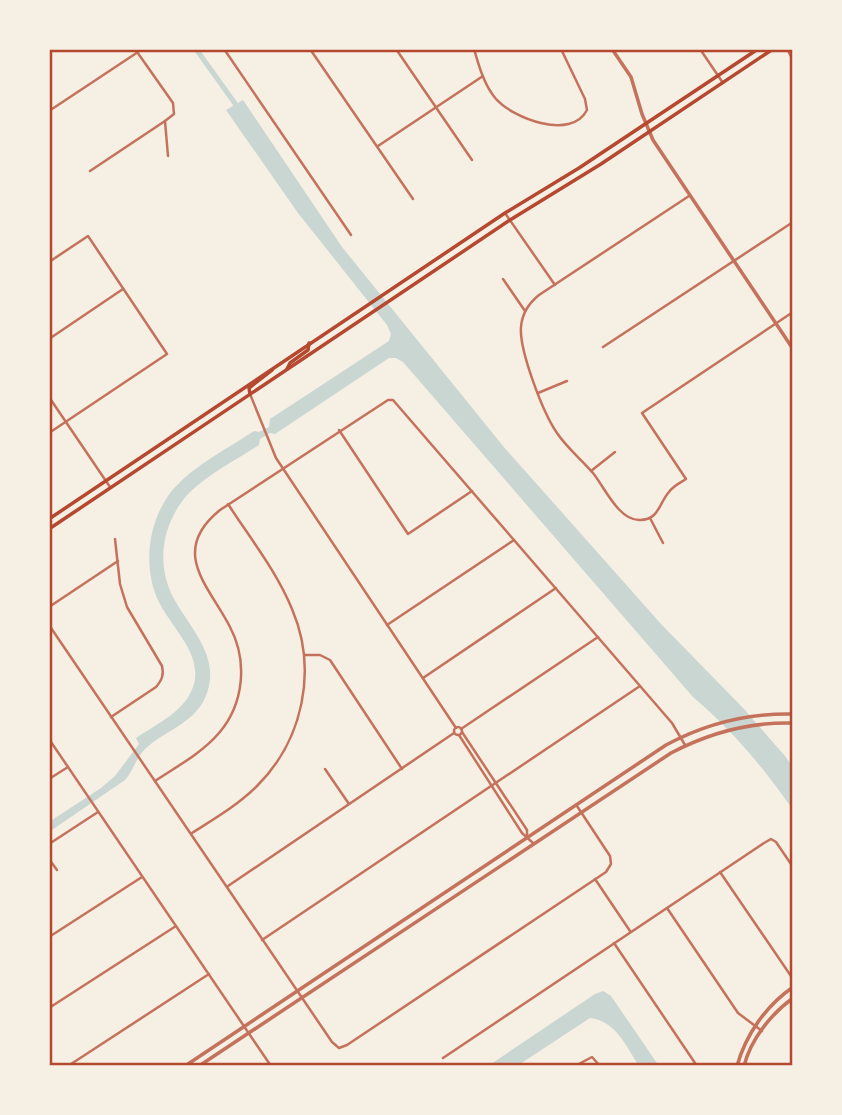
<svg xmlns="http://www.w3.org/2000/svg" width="842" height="1115" font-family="'IBM Plex Serif',serif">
	<rect width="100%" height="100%" fill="#f6efe4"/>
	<g fill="#c9d6d2">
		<path d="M 243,100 L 342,247 L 503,446 L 661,624 L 744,709 L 785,756 L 793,767 L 793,810 C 764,768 732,730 693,697 L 403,362 L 396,358 L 389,358 L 275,434 L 270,433 L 260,439 L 259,445 C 236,460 208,474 189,493 C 163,521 155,562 173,597 C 190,629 223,658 205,698 C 193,724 164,731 145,749 C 136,758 133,771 125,780 L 49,832 L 49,822 L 101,788 L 115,776 L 139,744 L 136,738 C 152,727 175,716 187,699 C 214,658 168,629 155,593 C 144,561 149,524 168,496 C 188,468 226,450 254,431 L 259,432 L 269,427 L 270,419 L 389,341 L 391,334 L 387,325 L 298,213 L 226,110 Z"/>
		<path d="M 603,991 L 611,996 L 659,1066 L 639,1066 C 626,1046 616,1021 590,1018 L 517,1066 L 488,1066 L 595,994 Z"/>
	</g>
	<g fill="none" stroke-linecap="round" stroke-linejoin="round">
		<polyline stroke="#c9d6d2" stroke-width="5" points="196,49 239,109"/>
		<g stroke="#c5725c" stroke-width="2.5">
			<polyline points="135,49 173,103 174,114 165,121 168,156"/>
			<polyline points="224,49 351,235"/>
			<polyline points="310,49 413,199"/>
			<polyline points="396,49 472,160"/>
			<path d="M 474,49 C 479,66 484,85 496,99 C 513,118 571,141 587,110 L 585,99 L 561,49"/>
			<polyline points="700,49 723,83"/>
			<polyline points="787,49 793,60"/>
			<polyline points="49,111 138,52"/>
			<polyline points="378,146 483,76"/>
			<polyline points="90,171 165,121"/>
			<path d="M 689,196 L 539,295 C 529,303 522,314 521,327 C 519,350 543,413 557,433 C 567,448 581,459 593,473 C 605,488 619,521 640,520 C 659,520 659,503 669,492 C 673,486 680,483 686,479 L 642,413 L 793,312"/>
			<polyline points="505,213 555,285"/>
			<polyline points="49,262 88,236 167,354 49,433"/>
			<polyline points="503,279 525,311"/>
			<polyline points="49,339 123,289"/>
			<polyline points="603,347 793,222"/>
			<polyline points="538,393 567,381"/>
			<polyline points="250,394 276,458 456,728"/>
			<polyline points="49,397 110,487"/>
			<polyline points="339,430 408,534 472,491"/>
			<polyline points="591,471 615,452"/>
			<polyline points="650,518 663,543"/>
			<polyline points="49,607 118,561"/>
			<polyline points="49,625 332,1042 339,1048 347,1045 606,872 611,864 610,856 577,806"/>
			<polyline points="387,625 514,540"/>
			<polyline points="305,655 320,655 330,660 402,769"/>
			<polyline points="423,678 556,588"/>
			<path d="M 111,717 L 156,687 C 162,680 164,675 162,666 L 127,607 L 120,584 L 115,539"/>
			<circle cx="458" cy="731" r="4"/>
			<polyline points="461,729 598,637"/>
			<polyline points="462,732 527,830 527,836"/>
			<polyline points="459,735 522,833 533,843"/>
			<polyline points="49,739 271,1066"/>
			<polyline points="325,769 349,804"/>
			<polyline points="49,779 68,767"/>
			<path d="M 155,781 C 176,767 202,753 219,733 C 244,704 248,661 230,627 C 210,587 168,552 220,510 L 388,400 L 393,400 L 672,723 L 685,745"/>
			<path d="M 192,833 C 214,819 238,805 257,786 C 303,740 318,670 292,609 C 277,572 250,538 228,504"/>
			<polyline points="49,844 98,812"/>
			<polyline points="49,859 57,870"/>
			<polyline points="720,872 793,979"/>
			<polyline points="595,879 630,931"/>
			<polyline points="228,886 454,733"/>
			<polyline points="667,908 738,1013 762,1031"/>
			<polyline points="49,937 142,877"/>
			<polyline points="262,940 640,686"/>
			<polyline points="614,943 697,1066"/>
			<polyline points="49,1008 176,926"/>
			<polyline points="443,1058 764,843 771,839 776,842 793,867"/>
			<polyline points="68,1066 209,974"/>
			<polyline points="575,1066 592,1057 600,1066"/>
		</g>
		<g stroke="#c5725c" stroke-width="3.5">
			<polyline points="612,49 631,77 642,114 653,140 793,349"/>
			<path d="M 185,1066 L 666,745 C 705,724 748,713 793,714"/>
			<path d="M 199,1066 L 671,753 C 709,733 750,722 793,723"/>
			<path d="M 737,1066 C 746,1034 766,1006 793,987"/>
			<path d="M 744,1066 C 751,1039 771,1014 793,998"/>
		</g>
		<g stroke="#b5482f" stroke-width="3.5">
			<polyline points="287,369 290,363 308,350 309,343"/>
			<polyline points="250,394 249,388 272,370"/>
			<polyline points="49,519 505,213 579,168 758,49"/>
			<polyline points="49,529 510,220 601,164 773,49"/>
		</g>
	</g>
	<rect width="842" height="1115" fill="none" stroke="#f6efe4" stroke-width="102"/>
	<rect x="51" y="51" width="740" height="1013" fill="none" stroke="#b5482f" stroke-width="2.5"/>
</svg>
